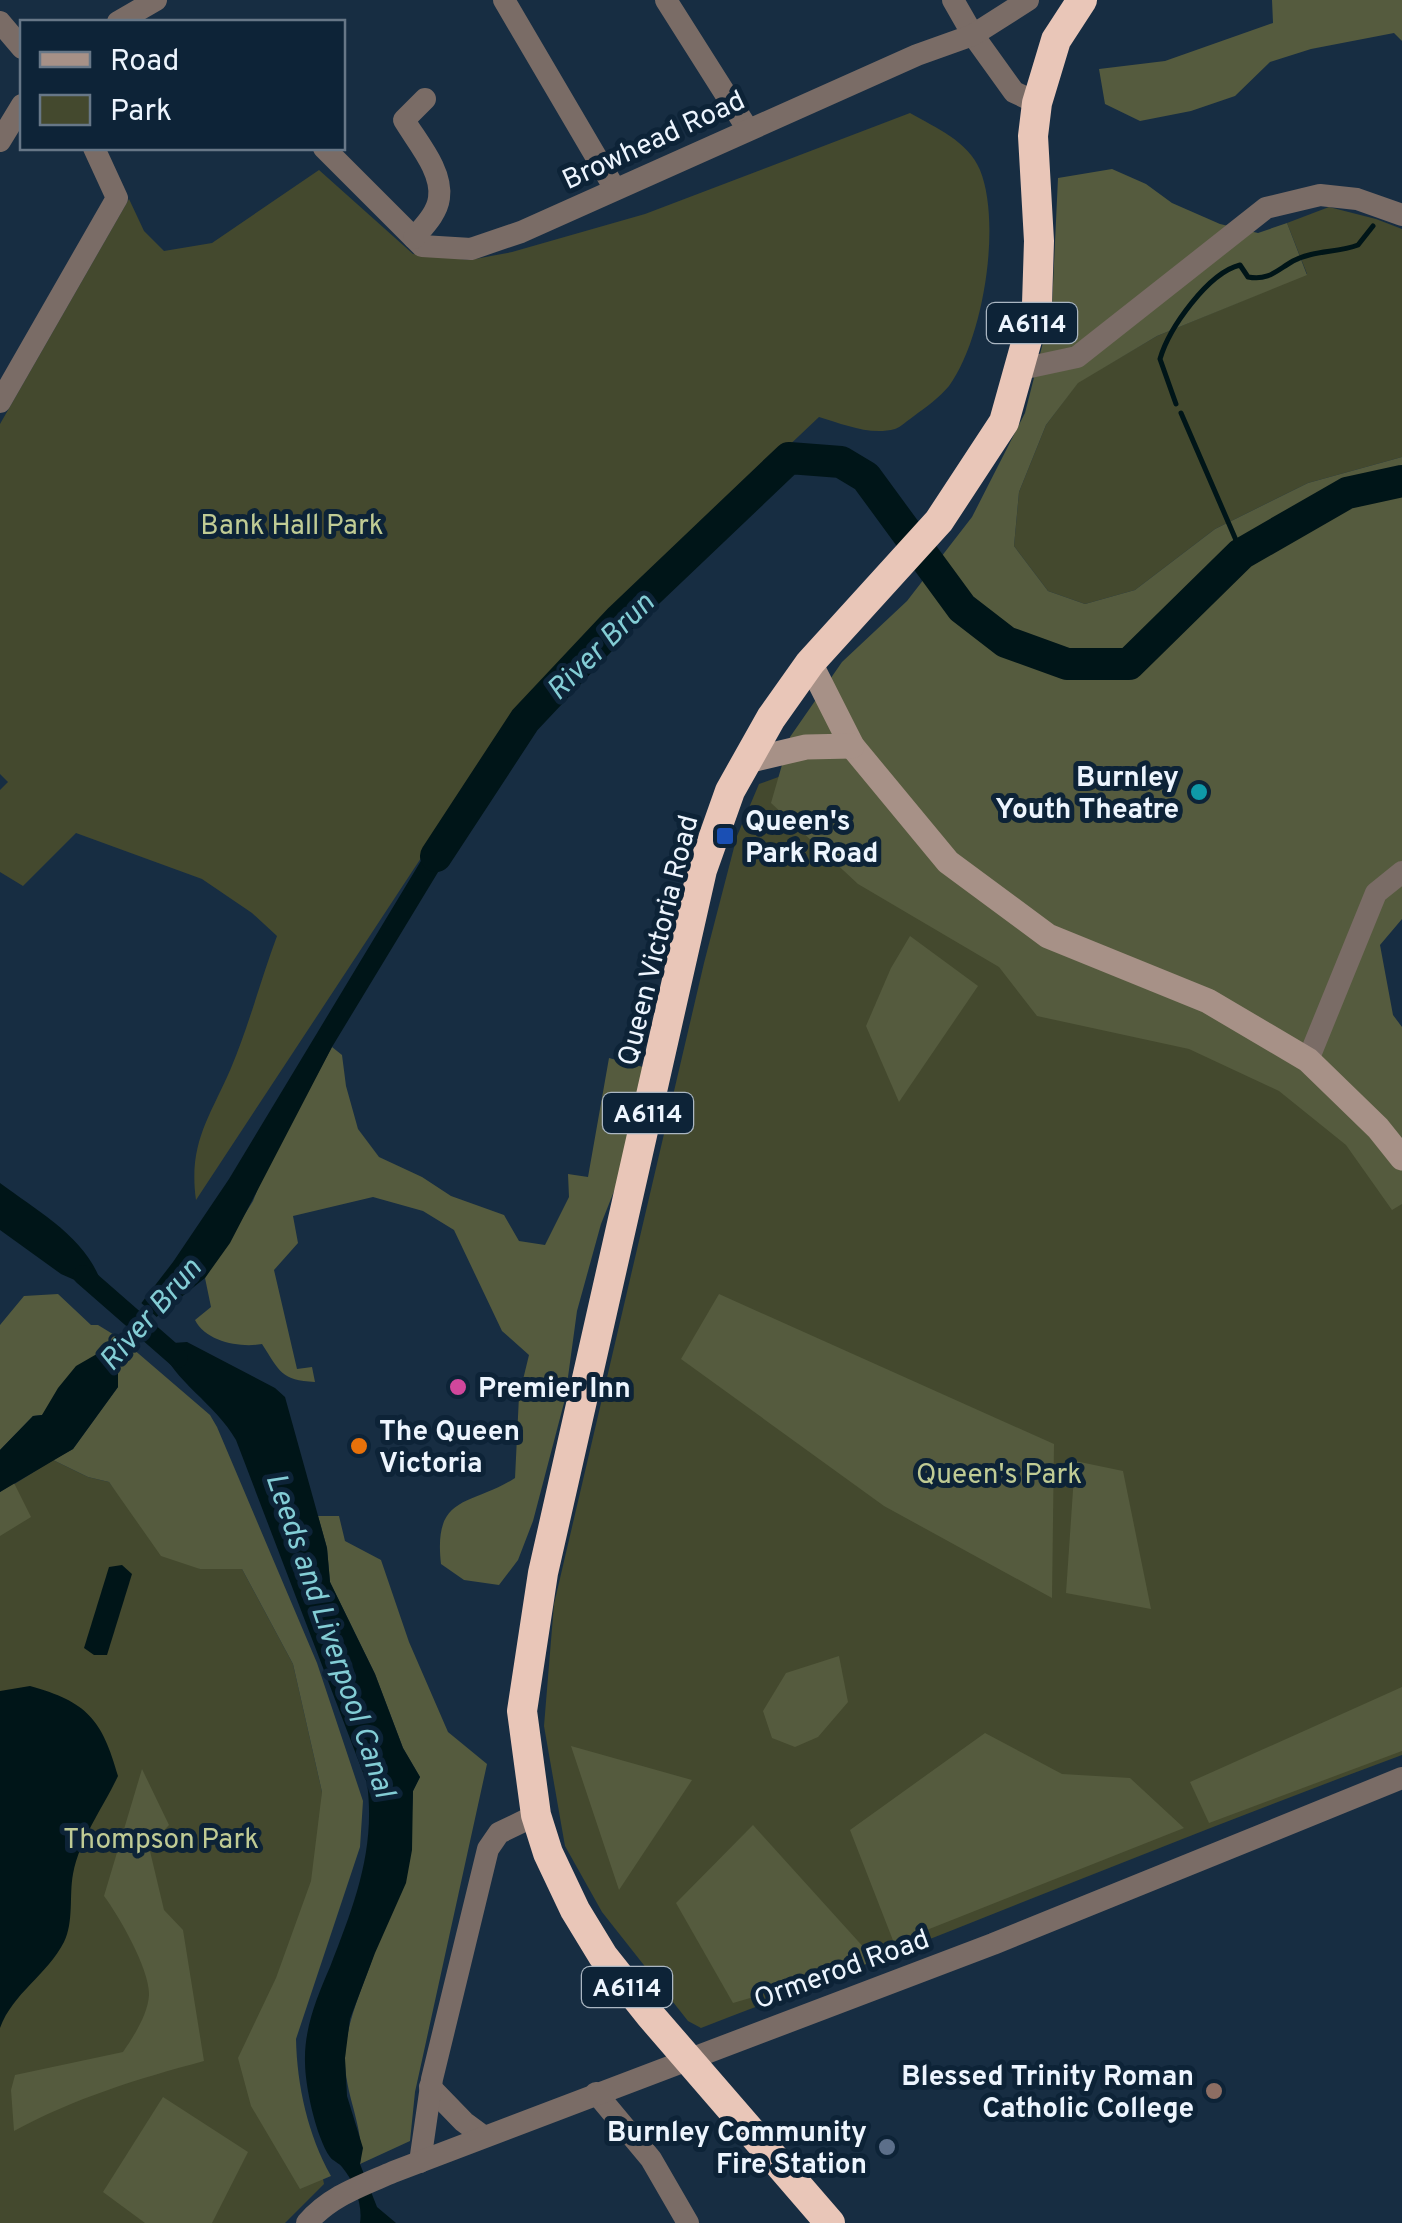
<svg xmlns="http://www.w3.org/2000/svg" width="1402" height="2223" font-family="Overpass,sans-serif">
	<rect width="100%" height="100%" fill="#172d42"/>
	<g fill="#44492e">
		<path d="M 910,113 C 936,128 968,141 980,170 C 1002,224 983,340 949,386 C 940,397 925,408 914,416 C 908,420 901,427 895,429 C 870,436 843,424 819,417 L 549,673 L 523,703 L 196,1200 C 188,1143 210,1117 231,1068 C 249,1025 261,979 277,936 L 252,913 L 202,879 L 76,833 L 23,886 L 0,872 L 0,790 L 8,782 L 0,774 L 0,424 L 129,199 L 144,231 L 164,251 L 212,243 L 319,170 L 413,254 L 470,260 L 512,252 L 645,214 Z"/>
		<polygon points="1329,207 1376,219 1402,229 1402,457 1308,483 1215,529 1135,590 1085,604 1048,591 1014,546 1019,492 1046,425 1078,382 1157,336 1307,274 1287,223"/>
		<path d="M 803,768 L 1274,1060 L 1402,1199 L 1402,1755 C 1167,1842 935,1939 701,2028 L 688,2021 L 602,1912 L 565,1846 L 544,1726 L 554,1604 L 704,963 L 737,836 L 759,784 Z"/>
		<polygon points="53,1460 88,1477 109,1482 130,1509 200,1569 242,1569 293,1664 322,1792 320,1885 245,2059 322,2174 324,2184 285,2223 0,2223 0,1493"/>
	</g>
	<g fill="#555b3e">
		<polygon points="1272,0 1402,0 1402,41 1394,33 1311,49 1270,62 1235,96 1191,111 1140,121 1105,104 1099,69 1165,61 1273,23"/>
		<polygon points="1112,169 1146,184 1172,203 1220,224 1258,233 1287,223 1307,275 1157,336 1078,383 1046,425 1019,492 1014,546 1048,591 1085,604 1135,590 1215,529 1308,483 1402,457 1402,919 1380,945 1393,1015 1402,1027 1402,1204 1392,1210 1346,1145 1279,1091 1189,1049 1037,1016 999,967 858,884 771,803 790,737 842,662 907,601 972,517 1025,413 1052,307 1058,178"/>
		<polygon points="910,936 978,986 899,1102 866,1026 891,968"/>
		<path d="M 332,1047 L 342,1055 L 346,1086 L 358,1129 L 379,1157 L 422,1177 L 451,1196 L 504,1215 L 519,1241 L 545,1245 L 569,1197 L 568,1174 L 588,1177 L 609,1058 L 643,1067 L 624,1166 L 601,1224 L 577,1311 L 565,1399 L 533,1521 L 518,1560 L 499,1585 L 464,1580 L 441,1564 C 433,1493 470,1507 515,1478 L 519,1396 L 529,1355 L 502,1331 L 454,1230 L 423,1211 L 373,1197 L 293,1216 L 298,1243 L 274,1270 L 297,1369 L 312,1367 L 315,1382 C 281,1380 280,1372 262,1344 C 241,1348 206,1342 195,1320 L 211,1307 L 205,1278 L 253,1201 L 264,1173 Z"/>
		<polygon points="58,1294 91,1325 98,1325 116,1336 42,1415 33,1416 0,1450 0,1325 24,1296"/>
		<polygon points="719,1294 1054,1444 1052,1598 884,1506 681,1359"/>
		<path d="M 125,1342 L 210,1415 L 217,1427 L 317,1663 L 363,1801 L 360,1847 L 296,2039 C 297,2086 308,2135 331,2176 L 300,2189 L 251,2106 L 238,2058 L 276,1978 L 311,1881 L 322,1792 L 293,1664 L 242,1569 L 200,1569 L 161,1556 L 109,1482 L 88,1477 L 53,1460 L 73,1449 L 118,1387 L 118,1348 Z"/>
		<polygon points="1075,1461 1123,1471 1151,1609 1066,1593"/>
		<polygon points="14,1483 31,1517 0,1536 0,1492"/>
		<path d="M 318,1516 L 339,1516 L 345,1541 L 381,1560 L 409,1642 L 448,1732 L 487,1764 L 415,2092 L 410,2141 L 360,2164 C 366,2130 344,2094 345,2058 C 346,2020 363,1988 374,1954 C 389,1907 399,1858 412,1811 L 413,1791 L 420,1777 L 403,1748 L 375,1674 L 330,1582 L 327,1548 Z"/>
		<polygon points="839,1656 848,1702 818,1737 795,1747 772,1738 763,1711 786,1673"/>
		<polygon points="1402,1687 1402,1751 1209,1823 1190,1782"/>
		<polygon points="985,1733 1062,1774 1130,1778 1184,1828 894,1943 850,1830"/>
		<polygon points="571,1746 692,1780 619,1890"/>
		<path d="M 142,1769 L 169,1825 L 149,1847 L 164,1910 L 183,1930 L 204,2061 C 137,2079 75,2098 14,2131 L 11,2090 L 15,2075 L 123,2052 C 134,2036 148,2014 149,1995 C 150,1970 119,1916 104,1896 Z"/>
		<polygon points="753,1825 876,1961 733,2003 676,1903"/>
		<polygon points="163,2097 248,2152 212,2223 145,2223 103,2192"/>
	</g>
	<g fill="#001518">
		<polygon points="448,816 466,826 332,1047 230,1243 205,1278 118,1348 118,1387 73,1449 0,1492 0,1450 33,1416 42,1415 58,1388 76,1366 102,1351 116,1336 173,1262 229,1179"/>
		<path d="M 0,1183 C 40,1213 93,1241 104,1293 L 61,1274 L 0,1230 Z"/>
		<path d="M 187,1342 L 275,1388 L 285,1397 L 327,1548 L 330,1582 L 375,1674 L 403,1748 L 420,1777 L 413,1791 L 412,1850 L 406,1883 L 375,1953 L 350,2019 L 345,2058 L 347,2096 L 363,2148 L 360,2164 L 377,2207 L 396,2223 L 360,2223 C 363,2205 354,2181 342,2167 C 339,2163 333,2161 330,2157 C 316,2137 305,2086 305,2062 C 304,2028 317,1997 330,1967 C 354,1905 376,1850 367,1783 L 236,1440 C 215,1403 174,1382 159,1344 Z"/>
		<polygon points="122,1565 132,1574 107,1655 94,1655 84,1648 109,1567"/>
		<path d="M 30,1686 C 87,1702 102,1719 118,1776 C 103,1808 80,1838 73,1874 C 69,1895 74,1922 64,1942 C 47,1975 13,1993 0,2028 L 0,1691 Z"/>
	</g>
	<polygon fill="#172d42" points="138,1300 161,1321 129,1345 113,1331"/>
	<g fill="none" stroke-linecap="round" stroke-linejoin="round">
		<g stroke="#001518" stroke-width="5">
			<path d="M 1176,404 L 1160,359 C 1169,328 1208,273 1240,265 L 1248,277 C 1269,281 1277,270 1293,261 C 1314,250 1337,253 1358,245 L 1373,226"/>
			<polyline points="1181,413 1242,554"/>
		</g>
		<polyline stroke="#001518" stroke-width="20" points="83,1275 178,1358"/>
		<polyline stroke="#001518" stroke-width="32" points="436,856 525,720 620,619 789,458 841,462 866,477 962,608 1006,642 1067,664 1129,664 1241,554 1347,493 1402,481"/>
		<g stroke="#7a6c66" stroke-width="22">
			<polyline points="504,0 615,189"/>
			<polyline points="666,0 747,128"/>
			<polyline points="953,0 973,35 1014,92 1037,103"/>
			<polyline points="0,22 22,48"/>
			<polyline points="118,22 156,0"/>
			<polyline points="0,141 22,105"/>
			<polyline points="324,148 422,246 471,249 521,232 917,55 973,35 1028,0"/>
			<path d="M 414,238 C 423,227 437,214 439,198 C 443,171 417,142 404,120 L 425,99"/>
			<polyline points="1021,369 1077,357 1266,208 1320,195 1357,199 1402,215"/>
			<polyline points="0,402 117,198 94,148"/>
			<polyline points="1308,1060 1376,893 1402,872"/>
			<polyline points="430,2087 464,2122 483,2136"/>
			<polyline points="596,2093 651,2159 688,2223"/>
			<polyline points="420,2162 432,2079 488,1849 499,1833 536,1815"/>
			<path d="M 307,2223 C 330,2196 361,2186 393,2172 L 993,1944 L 1402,1778"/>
		</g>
		<g stroke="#a79187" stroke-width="25">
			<polyline points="810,663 852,746 948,862 1048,936 1208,1001 1308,1060 1378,1128 1402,1158"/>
			<polyline points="747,761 806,747 852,746"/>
		</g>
		<polyline stroke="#e9c6b8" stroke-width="30" points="830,2223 650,2015 603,1956 575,1910 548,1853 536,1815 522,1711 543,1573 702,870 730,791 771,718 810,663 939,521 1004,422 1037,304 1039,241 1033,136 1037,103 1056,40 1082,0"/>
	</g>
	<circle fill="#0f9aa8" stroke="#0d2337" stroke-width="4" cx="1199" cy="792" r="10"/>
	<rect fill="#1a4fb4" stroke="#0d2337" stroke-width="4" x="715" y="826" width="20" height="20" rx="5"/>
	<circle fill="#d1479c" stroke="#0d2337" stroke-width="4" cx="458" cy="1387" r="10"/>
	<circle fill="#e8710a" stroke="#0d2337" stroke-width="4" cx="359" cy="1446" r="10"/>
	<circle fill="#8d6e63" stroke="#0d2337" stroke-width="4" cx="1214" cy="2091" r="10"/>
	<circle fill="#5c6f8a" stroke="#0d2337" stroke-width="4" cx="887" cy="2147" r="10"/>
	<g text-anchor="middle" stroke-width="10" stroke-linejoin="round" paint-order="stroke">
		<g fill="#0d2337" stroke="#aab6c2" stroke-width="2.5">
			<rect x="987" y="303" width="90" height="40" rx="8"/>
			<rect x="603" y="1093" width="90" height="40" rx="8"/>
			<rect x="582" y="1967" width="90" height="40" rx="8"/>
		</g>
		<g font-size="25" font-weight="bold" fill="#edf5fe">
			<text x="1032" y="332">A6114</text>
			<text x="648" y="1122">A6114</text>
			<text x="627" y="1996">A6114</text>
		</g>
		<g font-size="28" fill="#edf5fe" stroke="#0d2337">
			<text transform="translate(653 139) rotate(-25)" y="10">Browhead Road</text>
			<text transform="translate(657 940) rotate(-76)" y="10">Queen Victoria Road</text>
			<text transform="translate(841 1968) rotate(-20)" y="10">Ormerod Road</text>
		</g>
		<g font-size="28" fill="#c0cb94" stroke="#0d2337">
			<text x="292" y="534">Bank Hall Park</text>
			<text x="999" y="1483">Queen's Park</text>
			<text x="161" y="1848">Thompson Park</text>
		</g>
		<g font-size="28" font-weight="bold" fill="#edf5fe" stroke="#0d2337" text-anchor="end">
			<text x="1179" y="786">Burnley<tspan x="1179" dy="32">Youth Theatre</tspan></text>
			<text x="745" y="830" text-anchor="start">Queen's<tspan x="745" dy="32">Park Road</tspan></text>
			<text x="478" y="1397" text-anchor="start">Premier Inn</text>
			<text x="379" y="1440" text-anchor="start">The Queen<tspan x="379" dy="32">Victoria</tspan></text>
			<text x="1194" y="2085">Blessed Trinity Roman<tspan x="1194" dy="32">Catholic College</tspan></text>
			<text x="867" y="2141">Burnley Community<tspan x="867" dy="32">Fire Station</tspan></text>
		</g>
		<g font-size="30" font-style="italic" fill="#83cdd5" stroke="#0d2337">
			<text transform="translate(600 646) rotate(-45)" y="10">River Brun</text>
			<text transform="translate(150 1314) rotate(-49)" y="10">River Brun</text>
			<text transform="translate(331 1635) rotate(71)" y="10">Leeds and Liverpool Canal</text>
		</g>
	</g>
	<rect x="20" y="20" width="325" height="130" fill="#0d2337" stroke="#677787" stroke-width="2.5"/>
	<rect x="40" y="52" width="50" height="15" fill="#a79187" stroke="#677787" stroke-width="2.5"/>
	<text x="110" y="70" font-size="30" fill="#edf5fe">Road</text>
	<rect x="40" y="95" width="50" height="30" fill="#44492e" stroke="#677787" stroke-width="2.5"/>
	<text x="110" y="120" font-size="30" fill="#edf5fe">Park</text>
</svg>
